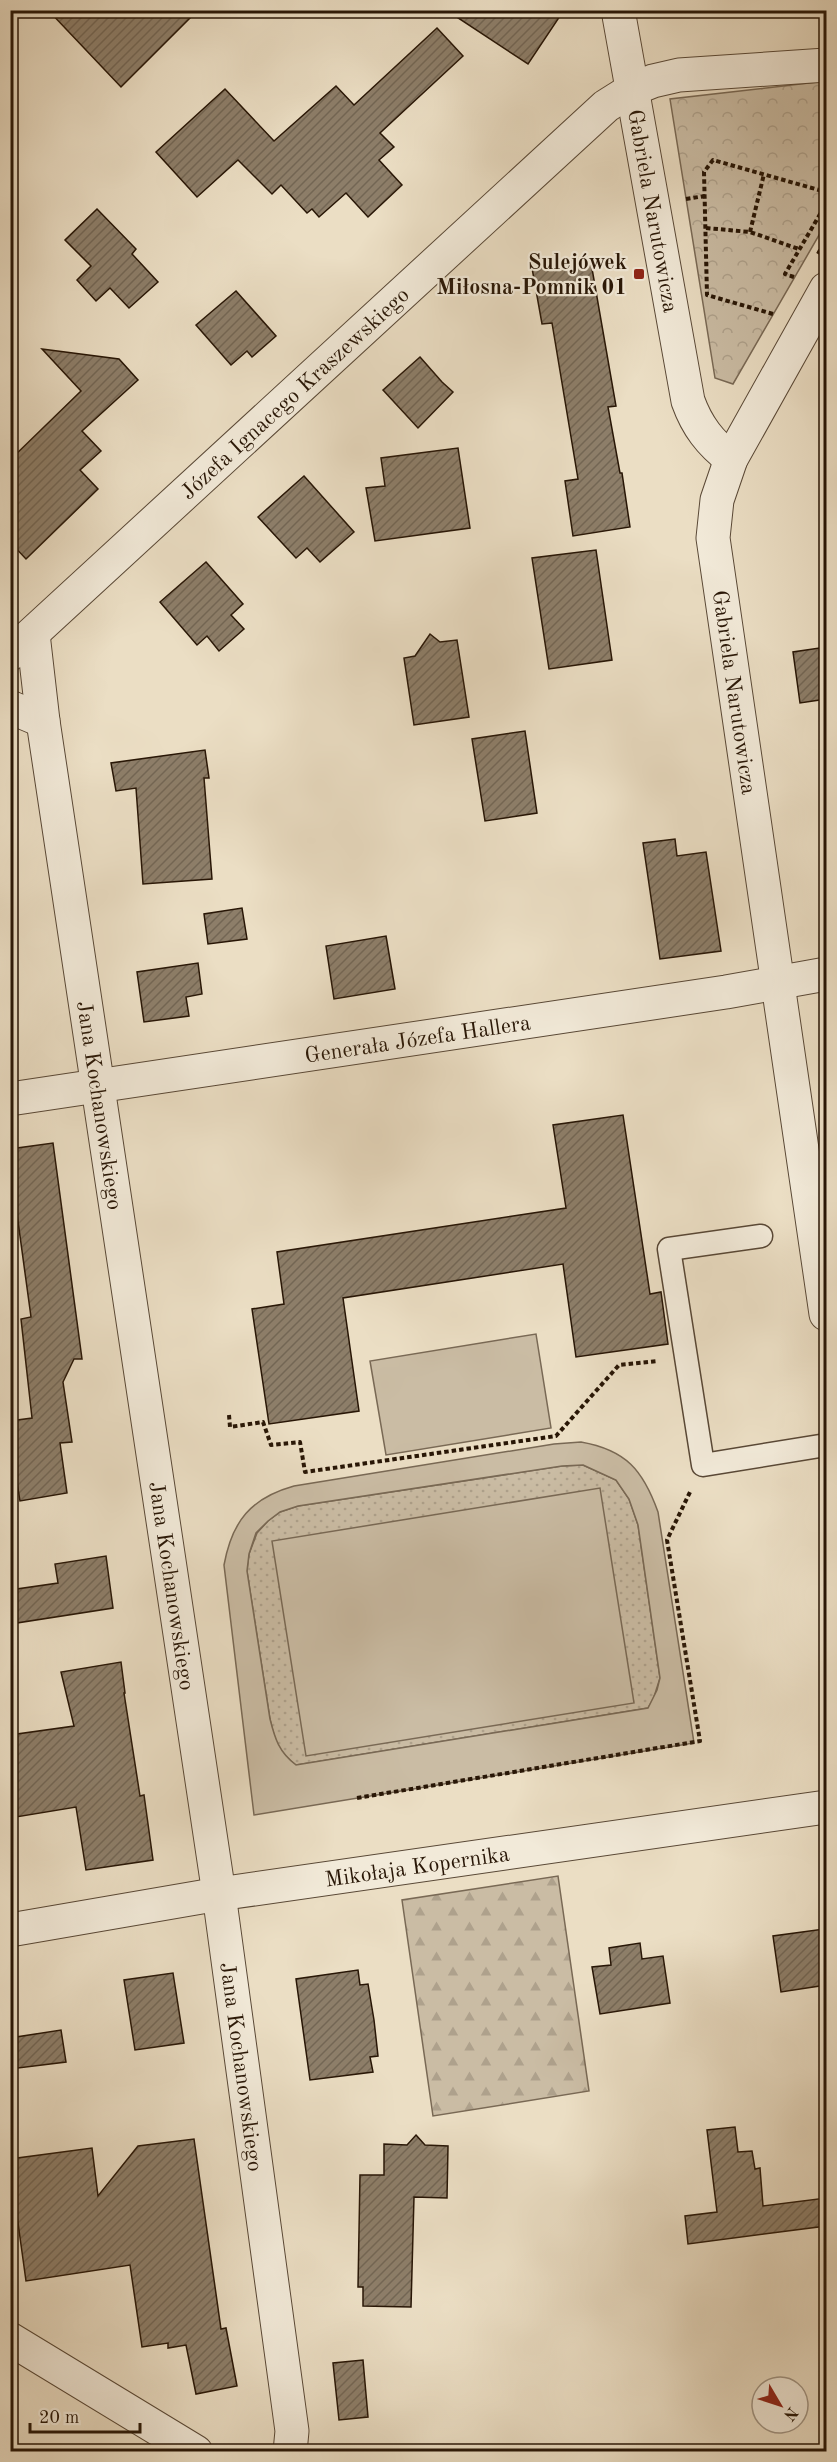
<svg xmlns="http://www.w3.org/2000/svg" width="837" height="2462" font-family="'Old Standard TT',serif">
	<defs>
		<pattern id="grass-dots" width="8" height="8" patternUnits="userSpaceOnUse" patternTransform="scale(1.5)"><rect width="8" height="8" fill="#cabca4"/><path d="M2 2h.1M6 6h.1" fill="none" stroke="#aea18c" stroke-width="1.8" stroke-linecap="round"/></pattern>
		<pattern id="forest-firs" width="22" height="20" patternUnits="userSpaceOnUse" patternTransform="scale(1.5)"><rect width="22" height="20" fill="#cabca4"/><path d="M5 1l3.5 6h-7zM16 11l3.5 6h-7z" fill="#aea18c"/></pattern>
		<pattern id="park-crowns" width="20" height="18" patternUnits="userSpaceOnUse" patternTransform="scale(1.5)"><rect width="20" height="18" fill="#cabca4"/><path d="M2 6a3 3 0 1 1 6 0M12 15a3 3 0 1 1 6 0" fill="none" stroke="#aea18c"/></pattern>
		<pattern id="building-hatch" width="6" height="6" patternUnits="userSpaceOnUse" patternTransform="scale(1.5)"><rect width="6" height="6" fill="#8d7e69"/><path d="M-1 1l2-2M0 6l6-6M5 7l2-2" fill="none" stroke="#736654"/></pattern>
	</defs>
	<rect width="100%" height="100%" fill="#ebdec4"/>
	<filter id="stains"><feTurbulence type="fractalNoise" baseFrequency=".00333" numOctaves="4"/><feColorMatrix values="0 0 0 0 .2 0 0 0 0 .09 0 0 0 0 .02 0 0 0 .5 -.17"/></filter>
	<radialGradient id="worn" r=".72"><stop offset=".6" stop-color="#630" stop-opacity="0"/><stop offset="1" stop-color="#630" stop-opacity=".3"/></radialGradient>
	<path fill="url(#grass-dots)" stroke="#796955" stroke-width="1.5" d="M 583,1465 L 616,1480 L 629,1499 L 638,1525 L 660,1678 L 653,1700 L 648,1708 L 296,1765 C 277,1751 275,1741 270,1719 L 247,1571 L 249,1554 L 257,1533 L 268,1521 L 280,1512 L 298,1506 L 562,1466 Z"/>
	<polygon fill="url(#forest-firs)" stroke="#796955" stroke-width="1.5" points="558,1876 589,2091 433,2116 402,1900"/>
	<polygon fill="url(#park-crowns)" stroke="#796955" stroke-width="1.5" points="826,81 826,223 733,384 715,378 670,99"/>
	<g fill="#cabca4" stroke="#796955" stroke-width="1.5" fill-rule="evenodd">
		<polygon points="536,1334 551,1428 386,1455 370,1361"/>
		<path d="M 581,1442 C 626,1450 643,1470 658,1512 L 694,1743 L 254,1815 L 224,1565 C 232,1521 251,1498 294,1486 L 554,1444 ZM 583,1465 L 616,1480 L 629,1499 L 638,1525 L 660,1678 L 657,1690 L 648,1708 L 296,1765 C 279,1752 275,1739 270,1719 L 247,1571 L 249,1554 L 256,1533 L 268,1521 L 280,1512 L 298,1506 L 562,1466 Z"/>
		<polygon points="600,1488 634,1703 306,1756 272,1541"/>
	</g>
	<g fill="url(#building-hatch)" stroke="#281606" stroke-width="1.5">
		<polygon points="48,10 198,10 121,87"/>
		<polygon points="446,10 564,10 528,64"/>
		<polygon points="437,28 463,56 380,133 394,147 379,160 402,185 368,217 346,193 319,217 312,209 307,213 281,185 272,194 238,160 197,197 156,152 225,89 274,141 336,86 354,105"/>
		<polygon points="97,209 136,249 132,254 158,282 129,308 110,288 96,301 77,280 91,266 65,240"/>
		<polygon points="590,257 616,406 608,407 620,473 622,473 630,527 573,536 565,481 578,479 552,323 542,324 532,268"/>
		<polygon points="236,291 276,336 252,357 247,351 231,365 196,325"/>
		<polygon points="42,349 119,359 138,380 82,431 101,451 80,470 98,489 26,559 10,542 10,460 81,391"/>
		<polygon points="420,357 442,382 453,392 418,428 383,390"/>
		<polygon points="458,448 470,528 375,541 366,488 385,486 381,458"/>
		<polygon points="304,476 354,532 320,562 307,548 296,558 258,517"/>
		<polygon points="596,550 612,660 549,669 532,558"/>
		<polygon points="206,562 243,604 231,615 244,629 219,651 207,636 197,645 160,602"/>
		<polygon points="430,634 440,642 457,640 469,717 414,725 404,658 415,656"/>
		<polygon points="826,647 826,699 800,703 793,652"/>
		<polygon points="525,731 537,813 485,821 472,739"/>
		<polygon points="205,750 209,778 204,778 212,879 143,884 136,788 116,791 111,763"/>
		<polygon points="675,839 677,856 706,852 721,951 660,959 643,843"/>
		<polygon points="242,908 247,939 208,944 204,914"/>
		<polygon points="386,936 395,989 334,999 326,946"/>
		<polygon points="198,963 202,994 186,997 189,1016 144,1022 137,972"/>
		<polygon points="623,1115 650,1294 661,1292 668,1344 576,1357 563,1264 343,1298 359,1411 269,1424 252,1309 284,1304 277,1252 566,1208 553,1125"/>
		<polygon points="53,1143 82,1359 74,1359 63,1382 72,1442 60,1443 67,1493 20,1501 10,1439 10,1421 32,1418 21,1319 31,1317 14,1192 10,1192 10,1149"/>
		<polygon points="106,1556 113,1608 10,1624 10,1590 58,1583 55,1564"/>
		<polygon points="121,1662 125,1693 124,1693 140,1796 144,1795 153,1860 86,1870 76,1807 16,1817 10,1784 10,1735 74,1726 61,1672"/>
		<polygon points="824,1929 826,1947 826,1985 781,1992 773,1936"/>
		<polygon points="640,1943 642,1959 663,1956 670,2003 600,2014 592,1967 611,1965 609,1948"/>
		<polygon points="358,1970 360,1985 368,1984 374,2020 378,2056 370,2057 373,2072 310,2080 296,1979"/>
		<polygon points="173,1973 184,2043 135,2050 124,1980"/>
		<polygon points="61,2030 66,2062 10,2069 10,2038"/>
		<polygon points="735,2127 738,2152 752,2151 755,2169 760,2168 763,2206 826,2198 826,2226 688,2244 685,2216 717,2212 707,2130"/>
		<polygon points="416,2135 425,2145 448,2146 447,2198 414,2197 411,2307 363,2306 363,2287 358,2287 360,2175 384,2175 384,2144 407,2145"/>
		<polygon points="194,2139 221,2329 226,2328 237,2386 196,2394 186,2345 168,2348 168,2343 142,2347 130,2265 26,2281 10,2165 10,2159 92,2148 98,2196 138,2146"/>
		<polygon points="363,2360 368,2417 339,2420 333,2363"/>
	</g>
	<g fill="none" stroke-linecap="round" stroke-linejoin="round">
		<g stroke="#594836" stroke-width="25">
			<polyline id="lane" points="761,1236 669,1249 703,1465 826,1445"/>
		</g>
		<g stroke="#594836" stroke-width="35">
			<g id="street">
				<path id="s1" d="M 618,10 L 688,401 C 697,426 710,443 731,459"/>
				<path id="s2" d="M 826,289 L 731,459 L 717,500 L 713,538 L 826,1314"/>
				<path id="s3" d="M 33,634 L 43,721 L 219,1894 L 292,2431 L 290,2452"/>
				<path id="s4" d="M 10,654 L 606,106 L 633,89 L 653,81 L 679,75 L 826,65"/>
				<polyline points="10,707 43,721"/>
				<path id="s5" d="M 10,1099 L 726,992 L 826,974"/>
				<path id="s6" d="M 10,1930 L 219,1894 L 826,1807"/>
				<polyline points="10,2339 196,2452"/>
			</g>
		</g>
		<g stroke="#281606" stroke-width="4" stroke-dasharray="4.5 3" stroke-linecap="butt">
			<polyline points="686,199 705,196"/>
			<polyline points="706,228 750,232 799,249"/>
			<polyline points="750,232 764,174"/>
			<polyline points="818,254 826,239"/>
			<polyline points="794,277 785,274 826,204"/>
			<polyline points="773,314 707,295 704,172 713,160 826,192"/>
			<polyline points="229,1415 230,1427 263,1422 271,1445 300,1442 305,1472 556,1436 619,1365 658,1361"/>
			<polyline points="357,1798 700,1741 667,1540 691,1490"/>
		</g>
		<use href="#lane" stroke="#f2ead9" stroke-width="22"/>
		<use href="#street" stroke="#f2ead9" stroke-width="33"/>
	</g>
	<rect fill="#8f2418" stroke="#f2ead9" stroke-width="2" x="633" y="268" width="12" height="12" rx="3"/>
	<g text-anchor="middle" stroke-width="4.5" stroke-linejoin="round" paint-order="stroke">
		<g font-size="22" fill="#281606" stroke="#f2ead9">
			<text dy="8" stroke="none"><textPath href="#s1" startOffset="204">Gabriela Narutowicza</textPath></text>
			<text dy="8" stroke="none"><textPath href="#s4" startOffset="386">Józefa Ignacego Kraszewskiego</textPath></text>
			<text dy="8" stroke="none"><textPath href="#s2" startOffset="432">Gabriela Narutowicza</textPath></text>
			<text dy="8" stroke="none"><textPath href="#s5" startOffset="412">Generała Józefa Hallera</textPath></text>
			<text dy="8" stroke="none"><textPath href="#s3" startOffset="476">Jana Kochanowskiego</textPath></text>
			<text dy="8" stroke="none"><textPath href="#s3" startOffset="962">Jana Kochanowskiego</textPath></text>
			<text dy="8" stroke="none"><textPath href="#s6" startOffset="412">Mikołaja Kopernika</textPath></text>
			<text dy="8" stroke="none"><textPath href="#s3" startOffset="1448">Jana Kochanowskiego</textPath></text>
		</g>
		<g font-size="22" font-weight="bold" fill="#281606" stroke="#f2ead9" text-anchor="end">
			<text x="627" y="269">Sulejówek<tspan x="627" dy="25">Miłosna-Pomnik 01</tspan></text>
		</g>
	</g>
	<rect width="837" height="2462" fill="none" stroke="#ebdec4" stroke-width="36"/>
	<rect x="12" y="12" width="813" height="2438" fill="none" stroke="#281606" stroke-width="3"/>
	<rect x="18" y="18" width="801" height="2426" fill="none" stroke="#281606" stroke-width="1.5"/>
	<g transform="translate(780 2405) rotate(129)"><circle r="28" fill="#f2ead9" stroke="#a19585" stroke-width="1.5"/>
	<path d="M0-4.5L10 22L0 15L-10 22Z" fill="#8f2418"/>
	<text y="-9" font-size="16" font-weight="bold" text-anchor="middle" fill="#281606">N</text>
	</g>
	<path d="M30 2423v9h110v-9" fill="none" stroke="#281606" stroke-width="3"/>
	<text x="39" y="2423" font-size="18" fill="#281606" stroke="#f2ead9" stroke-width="4.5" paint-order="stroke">20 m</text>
	<rect width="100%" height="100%" filter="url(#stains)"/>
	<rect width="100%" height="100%" fill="url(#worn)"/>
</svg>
